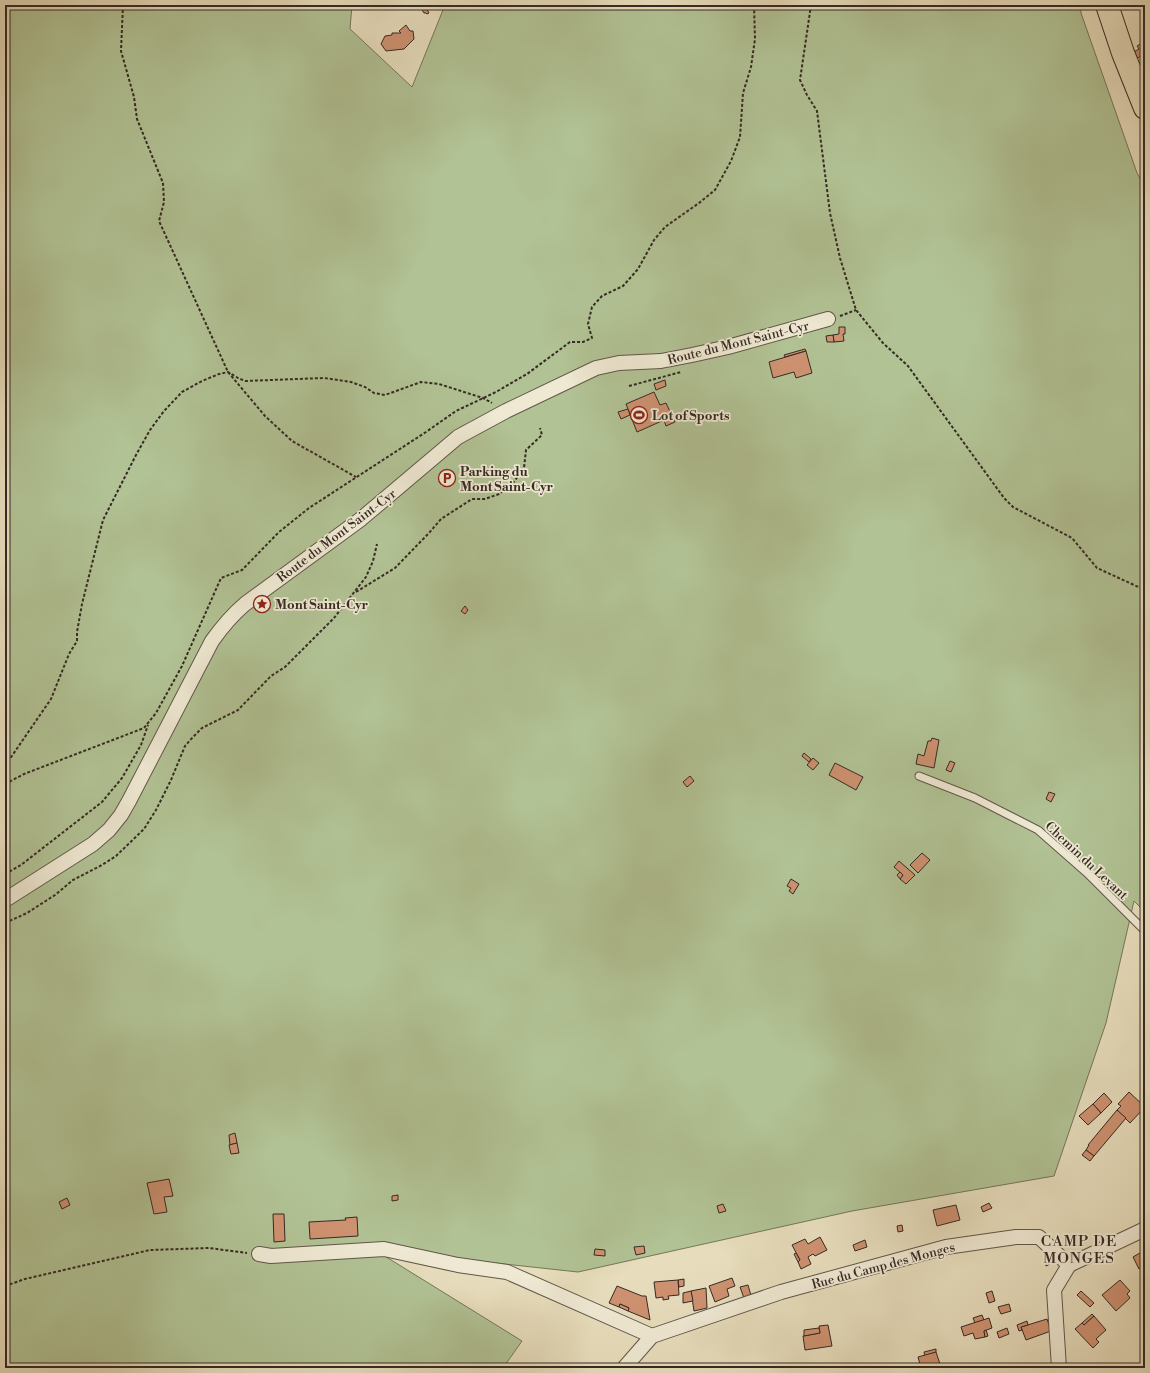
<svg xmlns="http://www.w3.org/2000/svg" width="1150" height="1373" font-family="'Libre Bodoni',serif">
	<rect width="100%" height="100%" fill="#e7ddbc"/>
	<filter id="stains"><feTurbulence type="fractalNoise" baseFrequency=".005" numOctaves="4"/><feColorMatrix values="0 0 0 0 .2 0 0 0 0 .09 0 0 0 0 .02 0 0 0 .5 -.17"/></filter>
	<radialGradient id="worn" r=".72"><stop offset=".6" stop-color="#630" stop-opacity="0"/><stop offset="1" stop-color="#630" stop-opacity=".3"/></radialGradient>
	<polygon fill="#b1c294" stroke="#74765c" points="5,5 352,5 350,29 412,87 445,5 1080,5 1081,13 1137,173 1145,187 1145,912 1134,901 1106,1023 1054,1176 852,1211 578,1272 375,1250 522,1341 503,1368 5,1368"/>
	<g fill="#ce9271" stroke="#362a24">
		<polygon points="425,6 429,13 427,14 426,13 424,13 421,8"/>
		<polygon points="406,25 410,31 413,31 414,39 404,49 386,51 381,44 385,36 392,35 392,33 401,33 399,31"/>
		<polygon points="1145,41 1145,60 1142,55 1135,60 1132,53 1139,49 1137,46"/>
		<polygon points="839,327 845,327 845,334 843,334 844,341 834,342 833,335 839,334"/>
		<polygon points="833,335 834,342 827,342 826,336"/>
		<polygon points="805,349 806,351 785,357 784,355"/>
		<polygon points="806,351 812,373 796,378 794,372 773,378 769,362"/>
		<polygon points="665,380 666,386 656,390 654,384"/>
		<polygon points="654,392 660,405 666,403 675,422 666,426 664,420 637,432 626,404"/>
		<polygon points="628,409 630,415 621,419 618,412"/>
		<polygon points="465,606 468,610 465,614 461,611"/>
		<polygon points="932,738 939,740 934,768 916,764 918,754 924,756 928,741 931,741"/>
		<polygon points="804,753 811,759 809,762 802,756"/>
		<polygon points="813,758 819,763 813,770 807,765"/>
		<polygon points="950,761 955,763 951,772 946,770"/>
		<polygon points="835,763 863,777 856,790 829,775"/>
		<polygon points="690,776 694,781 687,787 683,782"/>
		<polygon points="1049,792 1055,794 1051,802 1046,799"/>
		<polygon points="922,853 930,860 918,873 910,865"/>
		<polygon points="899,861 915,875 906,884 900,879 903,875 894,867"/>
		<polygon points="900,872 903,875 900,879 897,875"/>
		<polygon points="791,879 799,884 793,894 789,891 791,888 787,886"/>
		<polygon points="1129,1092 1145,1107 1130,1123 1117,1110 1121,1106 1118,1104"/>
		<polygon points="1104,1093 1112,1102 1101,1113 1093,1104"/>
		<polygon points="1093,1104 1101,1113 1088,1125 1079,1116"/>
		<polygon points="1117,1110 1126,1118 1094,1156 1086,1150 1089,1145 1088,1145"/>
		<polygon points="235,1133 237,1143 230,1145 229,1135"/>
		<polygon points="237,1143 239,1153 231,1154 229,1145"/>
		<polygon points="1086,1150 1094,1156 1090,1161 1082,1155"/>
		<polygon points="169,1179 173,1196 164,1197 167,1212 154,1214 147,1183"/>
		<polygon points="398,1195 398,1200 392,1201 392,1196"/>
		<polygon points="67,1198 70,1205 62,1209 59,1202"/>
		<polygon points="989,1203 992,1208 983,1212 981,1207"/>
		<polygon points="723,1204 726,1211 719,1213 717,1206"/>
		<polygon points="956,1205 960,1220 937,1226 933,1210"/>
		<polygon points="273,1214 284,1214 285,1241 274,1242"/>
		<polygon points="357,1217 358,1236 310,1239 309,1222 346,1220 345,1218"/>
		<polygon points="902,1225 903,1231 898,1232 897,1226"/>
		<polygon points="820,1237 827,1250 815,1256 813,1254 808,1257 811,1264 801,1269 798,1262 800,1260 792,1245 805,1239 808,1244"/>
		<polygon points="865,1240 867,1247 855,1251 853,1245"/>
		<polygon points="644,1246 645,1253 636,1255 634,1247"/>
		<polygon points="595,1249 605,1250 605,1256 594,1255"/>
		<polygon points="1145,1250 1145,1265 1139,1269 1133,1257"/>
		<polygon points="796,1253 800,1260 798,1262 794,1254"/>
		<polygon points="1049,1259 1050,1264 1046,1266 1045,1260"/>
		<polygon points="732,1278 735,1286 727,1289 729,1296 715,1302 709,1286"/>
		<polygon points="684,1279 684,1286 679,1287 678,1280"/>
		<polygon points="678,1280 679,1295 668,1296 669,1299 663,1300 663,1297 656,1298 654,1282"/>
		<polygon points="1120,1280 1130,1291 1127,1294 1130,1298 1116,1311 1102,1295"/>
		<polygon points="748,1285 752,1299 745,1301 740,1287"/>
		<polygon points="617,1286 642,1296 646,1296 650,1320 628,1311 629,1308 620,1304 619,1307 609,1303"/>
		<polygon points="706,1288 707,1308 694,1311 691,1291"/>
		<polygon points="691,1291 693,1301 683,1303 683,1293"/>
		<polygon points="992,1291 995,1301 989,1303 986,1293"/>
		<polygon points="1081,1291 1094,1303 1090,1307 1077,1295"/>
		<polygon points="620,1304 629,1308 628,1311 619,1307"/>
		<polygon points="1009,1304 1011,1311 1001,1314 998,1307"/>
		<polygon points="1092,1314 1094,1316 1084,1325 1082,1323"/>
		<polygon points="982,1315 984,1320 975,1323 973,1318"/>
		<polygon points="1094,1316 1106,1330 1096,1339 1099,1342 1093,1348 1075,1329 1082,1323 1084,1325"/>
		<polygon points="989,1318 992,1328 984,1331 985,1337 975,1339 973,1333 964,1336 961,1327"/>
		<polygon points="1047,1319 1051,1331 1026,1340 1021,1327"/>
		<polygon points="1027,1321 1028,1325 1021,1327 1022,1330 1019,1331 1017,1325"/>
		<polygon points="828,1325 832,1346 805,1350 803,1336 820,1333 819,1326"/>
		<polygon points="819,1328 820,1333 804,1336 804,1330"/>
		<polygon points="1007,1328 1009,1334 999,1338 997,1332"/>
		<polygon points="986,1330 988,1336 985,1337 984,1331"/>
		<polygon points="936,1349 936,1352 925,1356 924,1352"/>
		<polygon points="936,1352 941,1367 936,1368 921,1368 918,1357"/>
	</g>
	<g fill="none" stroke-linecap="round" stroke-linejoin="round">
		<g stroke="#62574a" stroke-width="9">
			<polyline id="lane" points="919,776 975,798 1038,830 1087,873 1145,931"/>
		</g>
		<g stroke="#62574a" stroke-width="16">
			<g id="street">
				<path d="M 5,900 L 93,844 L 109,830 L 121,815 L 129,801 L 212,641 C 222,627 232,615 245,604 L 361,519 L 458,437 L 506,411 L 596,368 L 619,363 L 661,361 L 692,355 L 728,347 L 828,319"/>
				<polyline points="259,1254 271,1256 384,1249 458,1265 507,1272 652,1336"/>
				<polyline points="624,1368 652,1336 781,1292 946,1247 1016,1237 1039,1237 1069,1265 1145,1229"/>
				<polyline points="1059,1368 1054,1290 1069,1265"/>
			</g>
		</g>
		<g stroke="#362a24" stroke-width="24">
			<polyline id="primary" points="1107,5 1123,53 1145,108"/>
		</g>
		<g stroke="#362a24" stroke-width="2" stroke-dasharray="3 2" stroke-linecap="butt">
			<polyline points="123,5 121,51 134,97 137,119 163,183 164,202 159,221 228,372 265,416 292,441 356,477"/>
			<polyline points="811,5 800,80 807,95 817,111 830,213 840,258 856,310 883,343 908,366 1004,498 1013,507 1072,538 1097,568 1145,590"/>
			<polyline points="840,316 856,310"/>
			<polyline points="629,386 681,372"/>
			<polyline points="356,592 395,568 429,533 441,519 472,499 485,499 499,494 513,483 524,468 526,450 542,435 540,428"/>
			<polyline points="5,766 51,699 69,654 77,641 77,632 82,604 103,520 136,455 150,430 164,411 182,392 202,381 219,374 228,372 238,378 245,381 324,378 351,382 365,387 374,393 385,395 421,382 439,384 483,398 492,403"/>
			<polyline points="5,784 24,774 144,728 156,713 182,666 221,578 242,570 279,532 309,508 426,432 456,411 496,392 527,374 570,342 583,342 592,338 588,324 592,307 602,296 623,286 638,269 654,240 665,227 699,203 715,190 731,161 740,137 743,93 751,67 755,39 754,5"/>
			<polyline points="5,874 21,865 102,802 122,778 141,745 148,725"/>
			<polyline points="5,923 27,913 55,895 73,880 102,865 116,856 144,829 156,810 171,780 185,746 193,737 202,728 238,710 271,676 285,667 334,618 366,577 373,561 377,544"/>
			<polyline points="5,1286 25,1279 150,1250 209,1248 247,1253"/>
		</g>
		<use href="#lane" stroke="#efe9d3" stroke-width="7"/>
		<use href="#street" stroke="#efe9d3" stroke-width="14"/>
		<use href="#primary" stroke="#e7ddbc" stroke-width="22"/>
	</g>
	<defs>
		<g id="stadium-ring" transform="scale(0.9)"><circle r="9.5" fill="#efe9d3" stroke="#8f2418" stroke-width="1.5"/><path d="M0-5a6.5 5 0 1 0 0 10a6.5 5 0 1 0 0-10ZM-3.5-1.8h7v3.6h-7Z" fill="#8f2418"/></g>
		<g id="parking-ring" transform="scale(0.9)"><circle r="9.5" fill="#efe9d3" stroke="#8f2418" stroke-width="1.5"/><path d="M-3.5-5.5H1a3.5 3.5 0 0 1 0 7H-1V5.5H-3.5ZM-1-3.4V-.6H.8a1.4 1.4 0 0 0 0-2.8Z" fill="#8f2418"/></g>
		<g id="sight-ring" transform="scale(0.9)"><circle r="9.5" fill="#efe9d3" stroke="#8f2418" stroke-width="1.5"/><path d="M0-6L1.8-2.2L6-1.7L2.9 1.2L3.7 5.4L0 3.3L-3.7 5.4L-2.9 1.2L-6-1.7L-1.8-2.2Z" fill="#8f2418"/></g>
	</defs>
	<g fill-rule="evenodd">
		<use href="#stadium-ring" x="639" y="415"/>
		<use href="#parking-ring" x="447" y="478"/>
		<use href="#sight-ring" x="262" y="604"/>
	</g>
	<g text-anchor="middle" stroke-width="3.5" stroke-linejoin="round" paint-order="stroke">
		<g font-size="13" fill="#362a24" stroke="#efe9d3">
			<text transform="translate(738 342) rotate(-14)" y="5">Route du Mont Saint-Cyr</text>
			<text transform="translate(336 535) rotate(-37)" y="5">Route du Mont Saint-Cyr</text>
			<text transform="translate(1087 860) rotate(43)" y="5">Chemin du Levant</text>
			<text transform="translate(883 1265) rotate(-15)" y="5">Rue du Camp des Monges</text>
		</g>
		<g font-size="13" font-weight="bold" fill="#362a24" stroke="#efe9d3" text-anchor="start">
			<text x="652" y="420">Lot of Sports</text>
			<text x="460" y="476">Parking du<tspan x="460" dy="15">Mont Saint-Cyr</tspan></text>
			<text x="275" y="609">Mont Saint-Cyr</text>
		</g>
		<g font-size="15" letter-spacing="1" fill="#362a24" stroke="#efe9d3">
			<text x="1079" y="1246">CAMP DE<tspan x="1079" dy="17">MONGES</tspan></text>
		</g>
	</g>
	<rect width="1150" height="1373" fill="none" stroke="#e7ddbc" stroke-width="20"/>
	<rect x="6" y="6" width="1138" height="1361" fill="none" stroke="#362a24" stroke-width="2"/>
	<rect x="10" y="10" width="1130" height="1353" fill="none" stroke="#362a24"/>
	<rect width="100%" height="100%" filter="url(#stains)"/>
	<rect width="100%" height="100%" fill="url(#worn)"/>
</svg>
